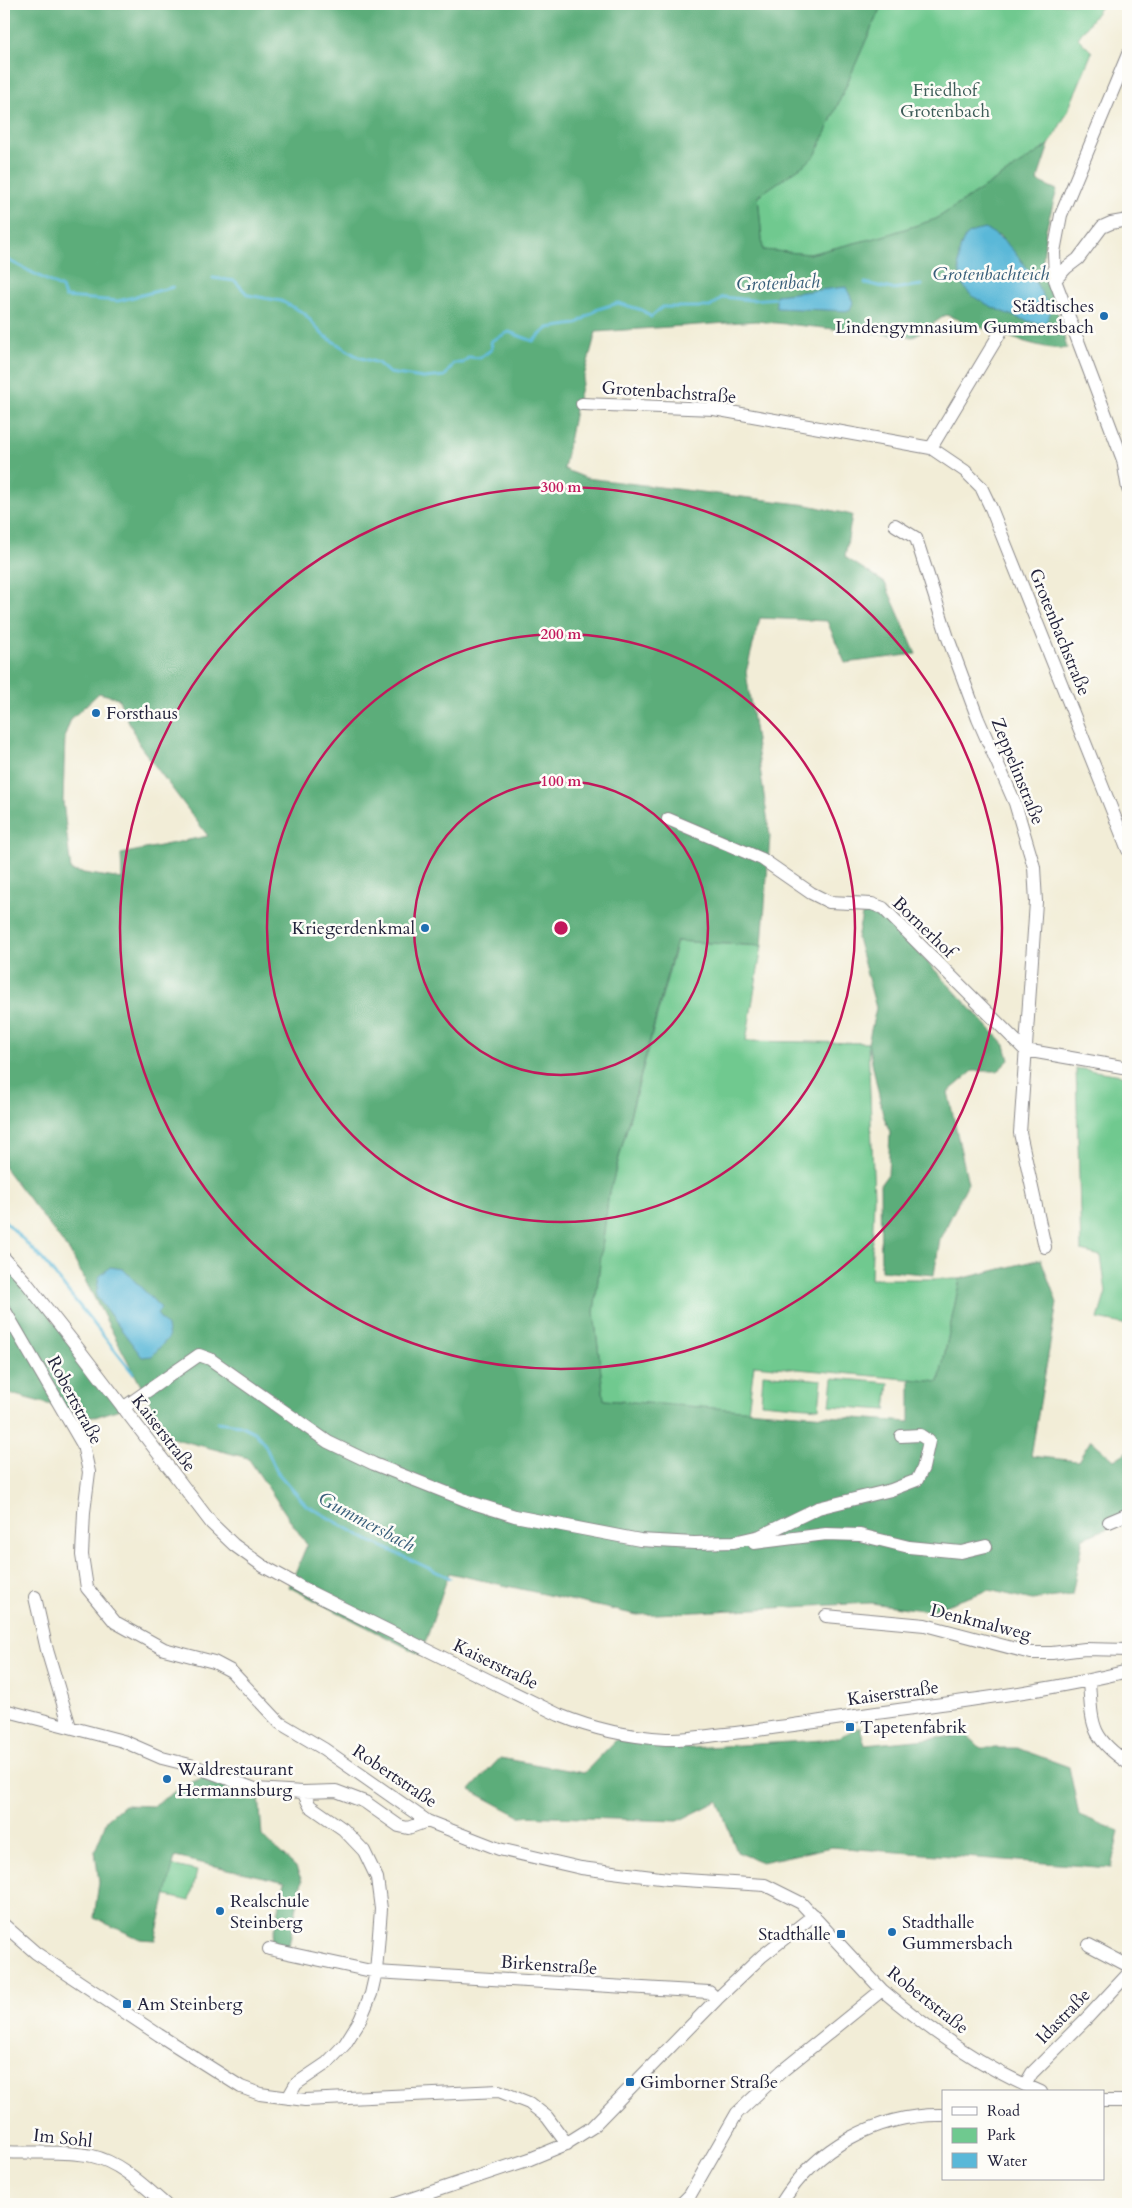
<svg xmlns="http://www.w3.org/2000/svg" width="1132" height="2208" font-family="Cardo,serif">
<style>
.green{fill:#6fc98f;stroke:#487665}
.forest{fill:#5bad7a;stroke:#3e685a;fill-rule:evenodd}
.water{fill:#5ab8d8;stroke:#3e6d8a}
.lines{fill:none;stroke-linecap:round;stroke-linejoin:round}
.stream{stroke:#5ab8d8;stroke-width:3}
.minor-casing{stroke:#8a8889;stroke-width:14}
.minor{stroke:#fff;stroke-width:12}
.ring{fill:none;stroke:#c2185b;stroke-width:2.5}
.poi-dot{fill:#1f6fb2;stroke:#fdfcf7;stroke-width:2}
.labels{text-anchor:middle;stroke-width:5;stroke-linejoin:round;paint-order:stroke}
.park-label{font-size:18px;fill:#3d5c58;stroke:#fdfcf7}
.poi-label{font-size:18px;fill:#22223b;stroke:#fdfcf7;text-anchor:start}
.street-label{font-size:18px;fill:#22223b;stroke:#fdfcf7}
.water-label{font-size:19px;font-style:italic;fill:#385e7a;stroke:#fdfcf7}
.centre{fill:#c2185b;stroke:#fdfcf7;stroke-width:2.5}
.ring-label{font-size:15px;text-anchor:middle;font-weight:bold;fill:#c2185b;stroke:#fdfcf7;stroke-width:5;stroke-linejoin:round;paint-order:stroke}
</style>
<rect width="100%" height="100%" fill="#fdfcf7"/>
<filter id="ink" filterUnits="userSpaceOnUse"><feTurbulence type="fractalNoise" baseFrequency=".02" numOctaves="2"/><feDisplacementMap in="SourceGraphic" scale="10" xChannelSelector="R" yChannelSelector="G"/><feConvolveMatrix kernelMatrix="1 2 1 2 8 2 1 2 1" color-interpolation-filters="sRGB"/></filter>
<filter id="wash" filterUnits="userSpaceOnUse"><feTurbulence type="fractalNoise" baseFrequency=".0096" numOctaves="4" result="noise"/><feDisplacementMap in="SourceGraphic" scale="20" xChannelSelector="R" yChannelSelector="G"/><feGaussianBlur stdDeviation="1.12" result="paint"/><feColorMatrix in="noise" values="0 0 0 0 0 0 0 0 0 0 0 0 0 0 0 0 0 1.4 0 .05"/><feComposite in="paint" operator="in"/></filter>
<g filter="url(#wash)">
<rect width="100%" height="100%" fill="#f2edd7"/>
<path class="green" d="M 882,4 L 1103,4 L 1078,38 L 1092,52 L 1067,113 L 1049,145 L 936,219 L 883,236 L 810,254 L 763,250 L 758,196 L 808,162 L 816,154 Z
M 677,941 L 762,946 L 746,1041 L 868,1043 L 874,1197 L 871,1279 L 960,1279 L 939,1382 L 754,1365 L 748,1411 L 604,1400 L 594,1312 L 608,1199 Z
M 1076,1068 L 1128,1076 L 1128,1325 L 1098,1319 L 1106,1292 L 1101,1256 L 1081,1251 Z
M 763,1374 L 822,1380 L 819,1408 L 761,1403 Z
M 833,1378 L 889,1383 L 886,1410 L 830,1406 Z
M 145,1859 L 197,1871 L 190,1901 L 136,1889 Z"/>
<path class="forest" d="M 4,4 L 882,4 L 816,154 L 808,162 L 758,196 L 763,250 L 810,254 L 883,236 L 936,219 L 1049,145 L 1037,181 L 1057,190 L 1046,229 L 1043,260 L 1067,348 C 1047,354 970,323 946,315 L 913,337 L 756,321 L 596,332 L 575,410 L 564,469 L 586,478 L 808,505 L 852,515 L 845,557 L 885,583 L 916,654 L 845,663 L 827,621 L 760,618 L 746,672 L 770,836 L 762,946 L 676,941 L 608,1199 L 594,1312 L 604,1400 L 910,1422 L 910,1379 L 939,1382 L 960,1279 L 1041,1259 L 1057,1303 L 1031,1456 L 1078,1461 L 1091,1440 L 1114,1460 L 1128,1451 L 1128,1526 L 1124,1522 L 1083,1538 L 1072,1595 L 1032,1600 L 989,1590 L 929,1611 L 871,1603 L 637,1615 L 449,1573 L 421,1655 L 289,1587 L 307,1545 L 248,1458 L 168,1437 L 70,1252 L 4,1167 ZM 999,235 L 1037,283 L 959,269 L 961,244 ZM 99,693 L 118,698 L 140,746 L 208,836 L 121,854 L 122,879 L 71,871 L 63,801 L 65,735 L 71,719 Z
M 876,912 L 890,922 L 1005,1045 L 1009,1060 L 998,1071 L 973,1071 L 948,1092 L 968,1183 L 940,1239 L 934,1275 L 881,1270 L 880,1185 L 888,1174 L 890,1132 L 883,1115 L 868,1043 L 876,1008 L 857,938 L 862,915 Z
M 4,1258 L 123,1408 L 95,1417 L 4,1392 Z
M 860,1727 L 865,1745 L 967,1735 L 981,1748 L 1017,1748 L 1069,1767 L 1079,1815 L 1119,1831 L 1111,1868 L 831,1847 L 762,1862 L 737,1852 L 718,1801 L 678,1821 L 519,1816 L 470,1790 L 500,1758 L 584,1773 L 617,1739 L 690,1748 L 823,1740 L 837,1738 Z
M 202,1778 L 259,1794 L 262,1836 L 296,1867 L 302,1881 L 288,1950 L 271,1943 L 285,1882 L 175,1857 L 155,1940 L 140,1939 L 94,1918 L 99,1882 L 95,1851 L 107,1819 L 124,1805 L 153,1806 L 183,1786 Z"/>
<path class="water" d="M 985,229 C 1015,241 1037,284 1051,311 C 1049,316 1048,322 1043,323 C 1030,326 978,302 969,293 C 956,281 954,243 970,233 C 974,231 981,230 985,229 Z
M 846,287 L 853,302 L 850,311 L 776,308 L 776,295 Z
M 110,1267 L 123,1269 L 161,1308 L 157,1314 L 167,1327 L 169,1337 L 152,1356 L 142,1357 L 96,1296 L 99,1277 Z"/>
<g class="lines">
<path class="stream" d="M 4,258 L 62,288 L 65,297 L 118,301 L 173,287
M 213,278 L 235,281 L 248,295 L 281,301 L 304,313 L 323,335 L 358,357 L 378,363 L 389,373 L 423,378 L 445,376 L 454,363 L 463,363 L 469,357 L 480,358 L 492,349 L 491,341 L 509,332 L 533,341 L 548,328 L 576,324 L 598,309 L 618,303 L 642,310 L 651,317 L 662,307 L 710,307 L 723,297 L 751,300 L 778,298
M 865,283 L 892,289 L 922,285
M 4,1220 L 43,1260 L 133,1373
M 217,1422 L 240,1425 L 256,1433 L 265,1445 L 277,1472 L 306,1505 L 370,1541 L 450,1578"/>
</g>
</g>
<g filter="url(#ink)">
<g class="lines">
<g class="minor-casing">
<path id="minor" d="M 1128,54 L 1061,215 L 1054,252 L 1055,280 L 1123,460 L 1128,489
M 1055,280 L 1066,268 L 1078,259 L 1102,227 L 1111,223 L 1128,220
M 582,404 L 714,409 L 931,448 L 965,471 L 981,487 L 991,508 L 1128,850
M 931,448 L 1000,333
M 895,525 L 916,538 L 948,638 L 978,719 L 1015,803 L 1034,867 L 1036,902 L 1020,1133 L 1045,1247
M 668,819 L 762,859 L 811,893 L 829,902 L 872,904 L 883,908 L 1025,1050 L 1128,1068
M 4,1258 L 25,1281 L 74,1343 L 212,1524 L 234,1545 L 263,1566 L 312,1593 L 559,1715 C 593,1729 629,1737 666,1739 C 685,1740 706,1736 726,1734 C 767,1729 808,1723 849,1717 C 942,1703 1037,1694 1128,1671
M 4,1309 L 83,1445 L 89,1472 L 84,1512 L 82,1555 L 87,1588 L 115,1622 L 164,1649 L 214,1662 L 231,1671 L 280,1723 L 324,1749 L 427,1821 L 499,1849 L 581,1868 L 668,1879 L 765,1885 L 801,1903 L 882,1990 C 928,2029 985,2069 1041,2092
M 123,1408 L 199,1355 L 210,1359 L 328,1442 L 374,1464 L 473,1503 L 515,1516 L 640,1540 L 694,1543 L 734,1542 L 760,1536 L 818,1508 L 891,1490 L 917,1480 L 923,1468 L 929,1441 L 920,1435 L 901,1436
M 1109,1522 L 1128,1514
M 754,1543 L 826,1534 L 860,1535 L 909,1547 L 961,1552 L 986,1546
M 35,1597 L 47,1650 L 70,1727
M 826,1616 L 925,1625 L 1031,1653 L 1052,1653 L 1085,1649 L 1128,1650
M 1089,1681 C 1092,1725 1090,1737 1128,1763
M 4,1710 L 123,1741 L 162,1758 L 194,1766 L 255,1789 L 303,1792 L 336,1791 L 365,1802 L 399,1826 L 408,1828 L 427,1821
M 4,1925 L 36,1953 L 159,2035 L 241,2087 L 260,2094 L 305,2100 L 499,2091 L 529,2103 L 547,2117 L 567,2144
M 1089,1945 L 1125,1964
M 269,1949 L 376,1972 L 709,1992 L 717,1999
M 1025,2085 L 1032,2073 L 1087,2018 L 1128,1974
M 288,2098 L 296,2084 L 327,2063 L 345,2044 L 360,2020 L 371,1994 L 376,1972 L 381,1909 L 377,1878 L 364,1851 L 343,1829 L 310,1806 L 303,1792
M 1103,2101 L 1128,2101
M 4,2152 C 33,2154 63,2150 92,2156 C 120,2162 144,2186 165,2204
M 396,2204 L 530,2159 L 564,2145 L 591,2128 L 717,1999 L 762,1956 L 814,1915
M 681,2204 L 690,2195 L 737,2113 L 782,2071 L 882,1990
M 781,2204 C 816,2147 877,2114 943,2115"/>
</g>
<use href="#minor" class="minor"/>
</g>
</g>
<g class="ring">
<circle cx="561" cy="928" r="147"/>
<circle cx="561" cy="928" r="294"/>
<circle cx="561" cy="928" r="441"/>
</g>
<g class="poi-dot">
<circle cx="1104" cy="316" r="5"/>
<circle cx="96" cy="713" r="5"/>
<circle cx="425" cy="928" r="5"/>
<rect x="845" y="1722" width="10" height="10" rx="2.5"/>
<circle cx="167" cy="1779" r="5"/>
<circle cx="220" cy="1911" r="5"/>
<circle cx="892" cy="1932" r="5"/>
<rect x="836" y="1929" width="10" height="10" rx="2.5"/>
<rect x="122" y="1999" width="10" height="10" rx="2.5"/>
<rect x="625" y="2077" width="10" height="10" rx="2.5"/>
</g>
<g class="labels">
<g class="park-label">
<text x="945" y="96">Friedhof<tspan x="945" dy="21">Grotenbach</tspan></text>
</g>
<g class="poi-label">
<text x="1094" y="312" text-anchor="end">Städtisches<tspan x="1094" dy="21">Lindengymnasium Gummersbach</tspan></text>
<text x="106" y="719">Forsthaus</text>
<text x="415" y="934" text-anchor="end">Kriegerdenkmal</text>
<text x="860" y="1733">Tapetenfabrik</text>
<text x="177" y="1775">Waldrestaurant<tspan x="177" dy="21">Hermannsburg</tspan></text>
<text x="230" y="1907">Realschule<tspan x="230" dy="21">Steinberg</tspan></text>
<text x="902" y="1928">Stadthalle<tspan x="902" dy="21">Gummersbach</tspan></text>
<text x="831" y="1940" text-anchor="end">Stadthalle</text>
<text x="137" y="2010">Am Steinberg</text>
<text x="640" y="2088">Gimborner Straße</text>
</g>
<g class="street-label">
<text transform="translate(669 392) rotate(4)" y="6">Grotenbachstraße</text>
<text transform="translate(1060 632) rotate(68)" y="6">Grotenbachstraße</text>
<text transform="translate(1018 771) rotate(68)" y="6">Zeppelinstraße</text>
<text transform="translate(924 927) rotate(44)" y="6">Bornerhof</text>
<text transform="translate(75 1400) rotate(62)" y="6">Robertstraße</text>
<text transform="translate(164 1433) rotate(52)" y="6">Kaiserstraße</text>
<text transform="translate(981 1622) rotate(14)" y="6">Denkmalweg</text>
<text transform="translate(496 1664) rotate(26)" y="6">Kaiserstraße</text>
<text transform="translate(893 1693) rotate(-8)" y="6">Kaiserstraße</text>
<text transform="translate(395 1776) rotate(34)" y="6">Robertstraße</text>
<text transform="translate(549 1965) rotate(4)" y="6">Birkenstraße</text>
<text transform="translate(928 2000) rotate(38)" y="6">Robertstraße</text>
<text transform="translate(1063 2016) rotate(-46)" y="6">Idastraße</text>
<text transform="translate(63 2138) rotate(6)" y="6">Im Sohl</text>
</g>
<g class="water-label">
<text x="991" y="280">Grotenbachteich</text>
<text transform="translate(778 282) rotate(-2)" y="7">Grotenbach</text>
<text transform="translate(367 1521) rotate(28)" y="7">Gummersbach</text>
</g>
</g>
<circle cx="561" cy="928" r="8" class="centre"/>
<g class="ring-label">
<text x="561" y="492">300 m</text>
<text x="561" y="639">200 m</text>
<text x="561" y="786">100 m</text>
</g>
<rect width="1132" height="2208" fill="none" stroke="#fdfcf7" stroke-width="20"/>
<rect x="942" y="2090" width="162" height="90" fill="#fdfcf7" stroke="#a5a5ac"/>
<rect x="952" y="2107" width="25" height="8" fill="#ffffff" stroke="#a5a5ac"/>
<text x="987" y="2116" font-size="15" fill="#22223b">Road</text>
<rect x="952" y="2128" width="25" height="15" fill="#6fc98f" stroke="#a5a5ac"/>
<text x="987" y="2140" font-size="15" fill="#22223b">Park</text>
<rect x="952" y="2153" width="25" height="15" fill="#5ab8d8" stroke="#a5a5ac"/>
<text x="987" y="2166" font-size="15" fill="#22223b">Water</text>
</svg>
